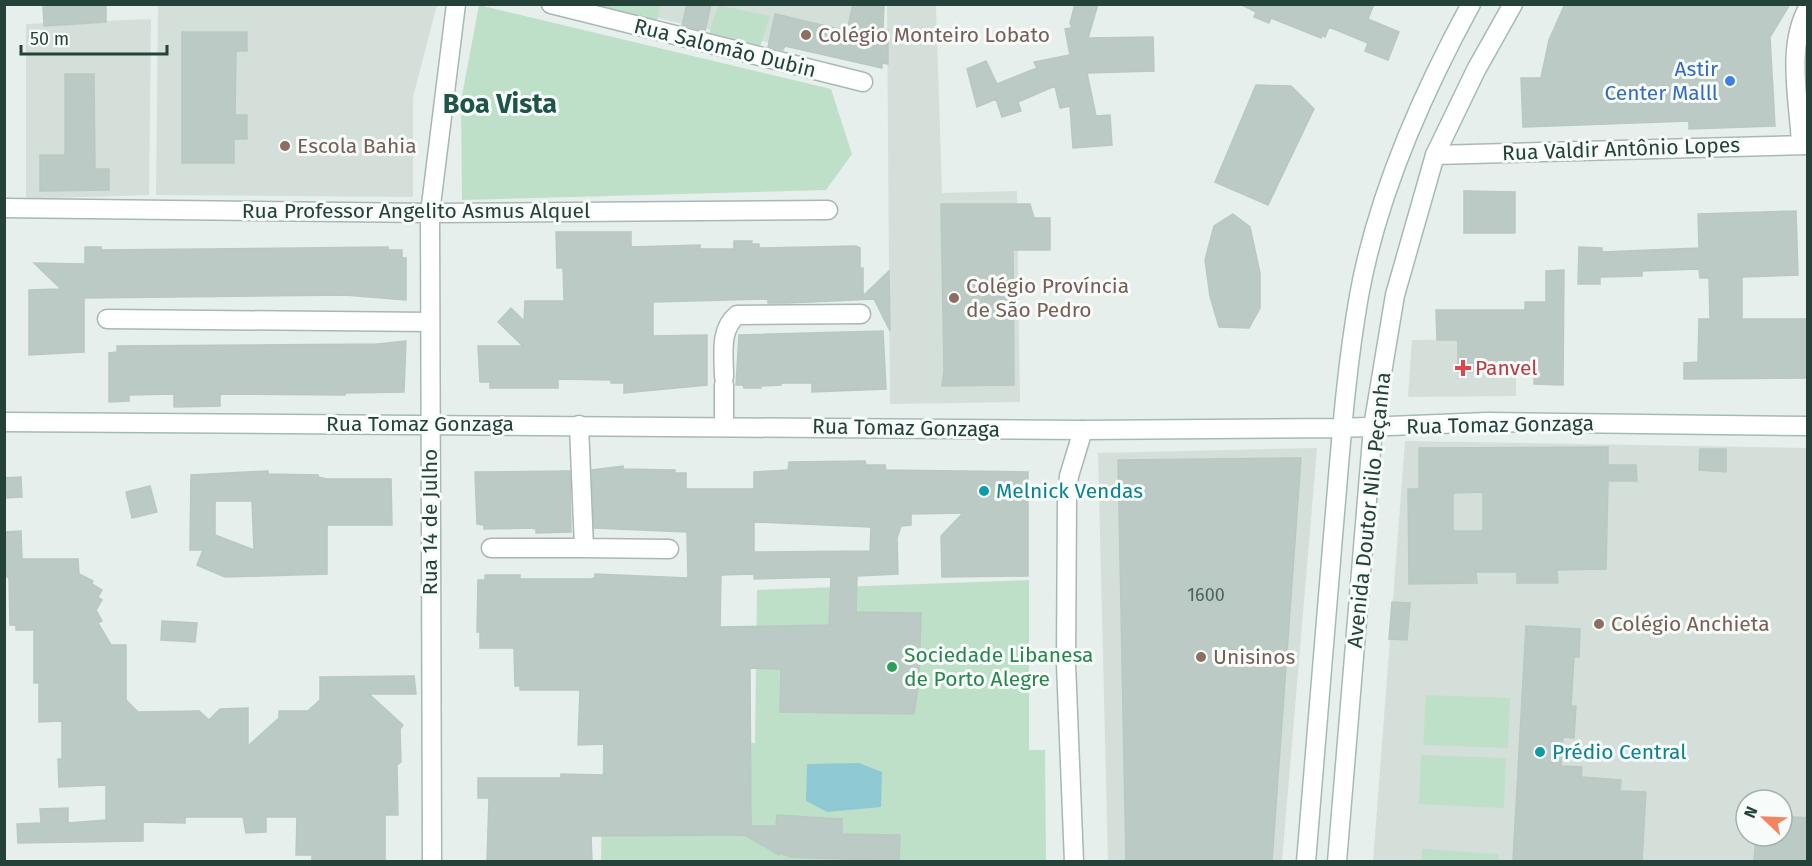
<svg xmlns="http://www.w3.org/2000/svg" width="1812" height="866" font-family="'Fira Sans',sans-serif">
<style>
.built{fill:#d4dfda;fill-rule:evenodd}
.green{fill:#bfe0c8}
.water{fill:#8ec9d4}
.building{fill:#bbcac4;stroke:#b8c9c2;stroke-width:1.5;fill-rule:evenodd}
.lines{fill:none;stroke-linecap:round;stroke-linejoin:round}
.street-casing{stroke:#a8b8b2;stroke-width:21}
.secondary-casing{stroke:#a4bbb3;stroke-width:21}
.street{stroke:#fff;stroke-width:18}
.secondary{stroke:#fff;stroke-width:18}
.education-dot{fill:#8d6e63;stroke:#f7fbf9;stroke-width:2}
.shop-dot{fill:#3f7fe0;stroke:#f7fbf9;stroke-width:2}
.health-dot{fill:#e0444e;stroke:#f7fbf9;stroke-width:2}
.culture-dot{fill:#0f9aa8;stroke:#f7fbf9;stroke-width:2}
.leisure-dot{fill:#2e9e5b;stroke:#f7fbf9;stroke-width:2}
.labels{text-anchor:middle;stroke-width:6;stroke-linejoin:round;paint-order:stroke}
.number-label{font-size:18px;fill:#4a645c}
.education-label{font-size:21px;fill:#785e54;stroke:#f7fbf9;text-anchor:start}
.street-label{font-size:21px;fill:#24423a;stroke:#f7fbf9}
.shop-label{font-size:21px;fill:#366cbe;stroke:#f7fbf9;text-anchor:end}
.health-label{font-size:21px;fill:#be3a42;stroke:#f7fbf9;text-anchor:start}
.culture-label{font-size:21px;fill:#0d838f;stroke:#f7fbf9;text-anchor:start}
.leisure-label{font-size:21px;fill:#27864d;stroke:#f7fbf9;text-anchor:start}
.district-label{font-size:27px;font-weight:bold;fill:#1f5548;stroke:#f7fbf9}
</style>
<rect width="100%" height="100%" fill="#e6efeb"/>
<path class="built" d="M 158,5 L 437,5 L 413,97 L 413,197 L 156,195 Z
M 598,5 L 878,5 L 875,66 Z
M 887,5 L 936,5 L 942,193 L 1017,191 L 1020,402 L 890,404 Z
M 151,19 L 149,195 L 26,199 L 26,24 Z
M 1516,339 L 1516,396 L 1408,397 L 1412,340 Z
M 1405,441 L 1807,448 L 1807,861 L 1373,862 ZM 1746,800 L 1782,800 L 1782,836 L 1746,836 Z
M 1317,448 L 1282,861 L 1108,861 L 1098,453 Z"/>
<path class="green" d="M 583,4 L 660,5 L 657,21 Z
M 479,5 L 831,89 L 852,154 L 826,190 L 462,200 L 461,101 Z
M 718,5 L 770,16 L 759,50 L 709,34 Z
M 1029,580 L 1029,750 L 1045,750 L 1046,861 L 601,862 L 603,745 L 755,743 L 757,590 Z
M 1426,695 L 1510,698 L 1508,748 L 1423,745 Z
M 1421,755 L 1506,758 L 1504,808 L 1419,804 Z
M 1422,849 L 1499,854 L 1499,861 L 1422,861 Z"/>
<path class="water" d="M 859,763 L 882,772 L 881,807 L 827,812 L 806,801 L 807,764 Z"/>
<path class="building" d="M 43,4 L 106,4 L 106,22 L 44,26 Z
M 687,4 L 711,4 L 705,31 L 682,25 Z
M 853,4 L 884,4 L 883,29 L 888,30 L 888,64 L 882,63 L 882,68 L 785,46 L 783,50 L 768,47 L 775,14 L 847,31 Z
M 1075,4 L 1098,4 L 1088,38 L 1153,37 L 1154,71 L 1087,73 L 1096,116 L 1110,115 L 1112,145 L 1073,148 L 1070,106 L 1060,108 L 1055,86 L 1018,102 L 1021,111 L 1002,117 L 996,99 L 977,107 L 967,69 L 986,61 L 997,84 L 1037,68 L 1034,62 L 1070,55 L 1065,29 L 1072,28 L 1070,23 Z
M 1240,4 L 1374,4 L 1368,19 L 1399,32 L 1388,60 L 1365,51 L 1368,43 L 1329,27 L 1325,37 L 1322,35 L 1321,38 L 1271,18 L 1269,23 L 1254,17 L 1256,12 Z
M 1565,4 L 1790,4 L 1770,37 L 1775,126 L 1689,129 L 1689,121 L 1523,127 L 1521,78 L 1541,78 L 1549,40 Z
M 182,32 L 247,32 L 247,51 L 236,51 L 235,115 L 247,115 L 247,139 L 234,139 L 234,163 L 182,163 Z
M 65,74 L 94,74 L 95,169 L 109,169 L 109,190 L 40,191 L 40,155 L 65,155 Z
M 1256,85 L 1291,86 L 1314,109 L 1268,205 L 1215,182 Z
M 1464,191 L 1515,192 L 1515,233 L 1464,233 Z
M 941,204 L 1030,204 L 1034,218 L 1050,218 L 1050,250 L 1013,250 L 1014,385 L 942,386 L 944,371 Z
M 1796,211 L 1798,275 L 1742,277 L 1742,319 L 1808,319 L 1808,378 L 1684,379 L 1684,363 L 1698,362 L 1699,319 L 1710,319 L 1709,278 L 1700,278 L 1699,269 L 1642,271 L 1642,276 L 1600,277 L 1600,284 L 1578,284 L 1579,247 L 1602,248 L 1602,252 L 1699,248 L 1698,214 Z
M 1233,214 L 1250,227 L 1260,273 L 1260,308 L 1249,328 L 1219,327 L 1210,296 L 1205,260 L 1214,226 Z
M 556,232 L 631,232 L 631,247 L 700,245 L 700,249 L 734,249 L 734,241 L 752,241 L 751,244 L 759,244 L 759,248 L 856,246 L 860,248 L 860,268 L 863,268 L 863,296 L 889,271 L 890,331 L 874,299 L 788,303 L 768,303 L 768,299 L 653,302 L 653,336 L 707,335 L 707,385 L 624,393 L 624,383 L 611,383 L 611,380 L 558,379 L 558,388 L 490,388 L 490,382 L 480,382 L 478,346 L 523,346 L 498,322 L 511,308 L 524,321 L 525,301 L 564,301 L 563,268 L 557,268 Z
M 85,247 L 101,247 L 101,250 L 388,247 L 388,250 L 402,250 L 402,258 L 406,258 L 406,300 L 345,295 L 84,298 L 84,352 L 29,355 L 29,290 L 61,289 L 34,263 L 85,264 Z
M 1564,270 L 1563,385 L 1534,384 L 1534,371 L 1458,372 L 1458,340 L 1437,340 L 1436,310 L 1525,310 L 1525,302 L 1546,302 L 1546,271 Z
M 883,331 L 886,389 L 812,392 L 812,383 L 781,383 L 781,385 L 760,386 L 761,388 L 744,388 L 743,385 L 736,385 L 739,335 Z
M 406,341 L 404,392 L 345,393 L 345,395 L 220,394 L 220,406 L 174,407 L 174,394 L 129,395 L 129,401 L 109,402 L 109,353 L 117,352 L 117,346 L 377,344 Z
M 1608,447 L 1608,465 L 1636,465 L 1637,481 L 1608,481 L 1606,569 L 1557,570 L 1558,583 L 1517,583 L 1517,572 L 1476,572 L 1477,583 L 1409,584 L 1408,489 L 1419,489 L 1419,448 ZM 1483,492 L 1483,531 L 1453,531 L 1453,493 Z
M 1700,449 L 1726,449 L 1726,472 L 1699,470 Z
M 1301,458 L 1272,861 L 1126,861 L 1118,460 Z
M 865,461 L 866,465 L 885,465 L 886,470 L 1028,472 L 1028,576 L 942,577 L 941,536 L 963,513 L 911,514 L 911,525 L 901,526 L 897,538 L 898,574 L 857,576 L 856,612 L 921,613 L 919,680 L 914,714 L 780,712 L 781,669 L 750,668 L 751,826 L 776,826 L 777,815 L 842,819 L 842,834 L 900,835 L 899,861 L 790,857 L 780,853 L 779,855 L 745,835 L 591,836 L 592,861 L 487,861 L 489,798 L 478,798 L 478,778 L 561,778 L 561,774 L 604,775 L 604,744 L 578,745 L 580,690 L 520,690 L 520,686 L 515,686 L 514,648 L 480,648 L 480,632 L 477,632 L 478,580 L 485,580 L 485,575 L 520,575 L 520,579 L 590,579 L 595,578 L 595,574 L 688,578 L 687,532 L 594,528 L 592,470 L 623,466 L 623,469 L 675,470 L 675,473 L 686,473 L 686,489 L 754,489 L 754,472 L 788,470 L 789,462 ZM 754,522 L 871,527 L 870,551 L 754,552 ZM 754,574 L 754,579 L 831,577 L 829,625 L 720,627 L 721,575 Z
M 268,471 L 268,474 L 318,475 L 318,477 L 327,479 L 391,479 L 392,525 L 327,525 L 327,574 L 225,577 L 197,565 L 203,550 L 190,550 L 191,475 ZM 215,501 L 252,501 L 254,550 L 215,535 Z
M 570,471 L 571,532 L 536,533 L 536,529 L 531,528 L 484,529 L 484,525 L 477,524 L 475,472 Z
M 21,477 L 22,497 L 4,498 L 4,478 Z
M 150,486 L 157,512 L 132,518 L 126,492 Z
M 21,531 L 22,559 L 78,559 L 79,574 L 93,581 L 92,584 L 102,590 L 98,597 L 102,600 L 96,610 L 102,621 L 98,623 L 111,645 L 126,645 L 126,700 L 138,712 L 199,711 L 209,720 L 220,709 L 248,708 L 248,746 L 279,718 L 279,711 L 308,711 L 320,700 L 320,677 L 414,676 L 416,694 L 369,694 L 403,725 L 400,729 L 401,762 L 397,765 L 398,815 L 385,815 L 385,861 L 312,861 L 312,855 L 296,855 L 297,817 L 266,817 L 266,832 L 246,833 L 243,817 L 185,817 L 185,823 L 143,822 L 143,841 L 18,843 L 17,824 L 41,823 L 40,809 L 68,808 L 68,823 L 106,820 L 106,785 L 59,787 L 58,759 L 62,759 L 62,721 L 39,722 L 39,683 L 34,683 L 34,630 L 16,630 L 16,625 L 10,625 L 9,577 L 4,577 L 4,532 Z
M 1392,602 L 1410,603 L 1407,640 L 1389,639 Z
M 162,621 L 197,623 L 195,642 L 161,640 Z
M 1526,626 L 1580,629 L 1579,657 L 1574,657 L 1571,706 L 1576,706 L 1574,738 L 1563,737 L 1561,766 L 1582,767 L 1581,777 L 1621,780 L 1620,791 L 1646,792 L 1642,861 L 1513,861 Z
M 1782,816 L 1808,818 L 1808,861 L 1754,861 L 1756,836 L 1782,836 Z"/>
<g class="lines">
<g class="street-casing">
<path id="street" d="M 551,4 L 863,82
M 1801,144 C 1799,100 1786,47 1808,8
M 1435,155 L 1808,145
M 4,208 L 430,213 L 828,210
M 107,319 L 430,322
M 724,377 C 724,355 719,330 737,315 L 861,314
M 724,385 L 724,426
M 579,425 L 584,548 L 669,549
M 491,548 L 584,548
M 432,862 L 430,213 L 456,4
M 1074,862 L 1066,664 L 1067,496 L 1069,476 L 1083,430"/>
</g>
<g class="secondary-casing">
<path id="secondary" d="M 4,422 L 1083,430 L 1341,428 L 1487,422 L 1808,426
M 1306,862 C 1315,753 1325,644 1333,536 C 1340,456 1345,375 1359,296 C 1377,195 1422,94 1471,4
M 1337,862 L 1373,427 L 1395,295 L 1435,155 L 1476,70 L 1513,4"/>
</g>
<use href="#street" class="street"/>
<use href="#secondary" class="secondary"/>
</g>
<g class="education-dot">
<circle cx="806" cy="35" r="6"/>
<circle cx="285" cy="146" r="6"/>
<circle cx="954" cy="298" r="6"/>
<circle cx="1599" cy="624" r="6"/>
<circle cx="1201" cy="657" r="6"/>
</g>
<circle class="shop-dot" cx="1730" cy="81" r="6"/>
<path class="health-dot" d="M1460 359h6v6h6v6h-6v6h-6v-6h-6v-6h6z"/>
<g class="culture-dot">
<circle cx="984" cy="491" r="6"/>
<circle cx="1540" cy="752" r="6"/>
</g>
<circle class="leisure-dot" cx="892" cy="667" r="6"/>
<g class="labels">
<g class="number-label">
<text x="1206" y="601">1600</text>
</g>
<g class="education-label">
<text x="818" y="42">Colégio Monteiro Lobato</text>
<text x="297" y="153">Escola Bahia</text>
<text x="966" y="293">Colégio Província<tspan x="966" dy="24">de São Pedro</tspan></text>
<text x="1611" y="631">Colégio Anchieta</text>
<text x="1213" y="664">Unisinos</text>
</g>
<g class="street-label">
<text transform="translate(725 48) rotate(14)" y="7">Rua Salomão Dubin</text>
<text transform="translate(1621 149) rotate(-2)" y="7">Rua Valdir Antônio Lopes</text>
<text x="416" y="218">Rua Professor Angelito Asmus Alquel</text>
<text x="420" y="431">Rua Tomaz Gonzaga</text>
<text transform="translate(1500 425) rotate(-1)" y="7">Rua Tomaz Gonzaga</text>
<text transform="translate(906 428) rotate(1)" y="7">Rua Tomaz Gonzaga</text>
<text transform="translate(1369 510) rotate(-84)" y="7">Avenida Doutor Nilo Peçanha</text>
<text transform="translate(430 522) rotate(-90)" y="7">Rua 14 de Julho</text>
</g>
<g class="shop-label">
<text x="1718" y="76">Astir<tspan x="1718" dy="24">Center Malll</tspan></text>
</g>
<g class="health-label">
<text x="1475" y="375">Panvel</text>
</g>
<g class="culture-label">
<text x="996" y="498">Melnick Vendas</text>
<text x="1552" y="759">Prédio Central</text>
</g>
<g class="leisure-label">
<text x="904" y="662">Sociedade Libanesa<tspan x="904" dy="24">de Porto Alegre</tspan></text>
</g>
<g class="district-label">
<text x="500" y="113">Boa Vista</text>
</g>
</g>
<rect width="1812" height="866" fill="none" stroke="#24423a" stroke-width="12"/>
<g transform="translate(1764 818) rotate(293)"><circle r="28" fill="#f7fbf9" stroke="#a3b1ad" stroke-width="1.5"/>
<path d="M0-4.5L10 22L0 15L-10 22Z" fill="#f4845f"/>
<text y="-9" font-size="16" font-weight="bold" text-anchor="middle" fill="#24423a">N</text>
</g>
<path d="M21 45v9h146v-9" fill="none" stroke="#24423a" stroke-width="3"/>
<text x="30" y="45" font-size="18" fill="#24423a" stroke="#f7fbf9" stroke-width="4.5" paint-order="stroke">50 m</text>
</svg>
